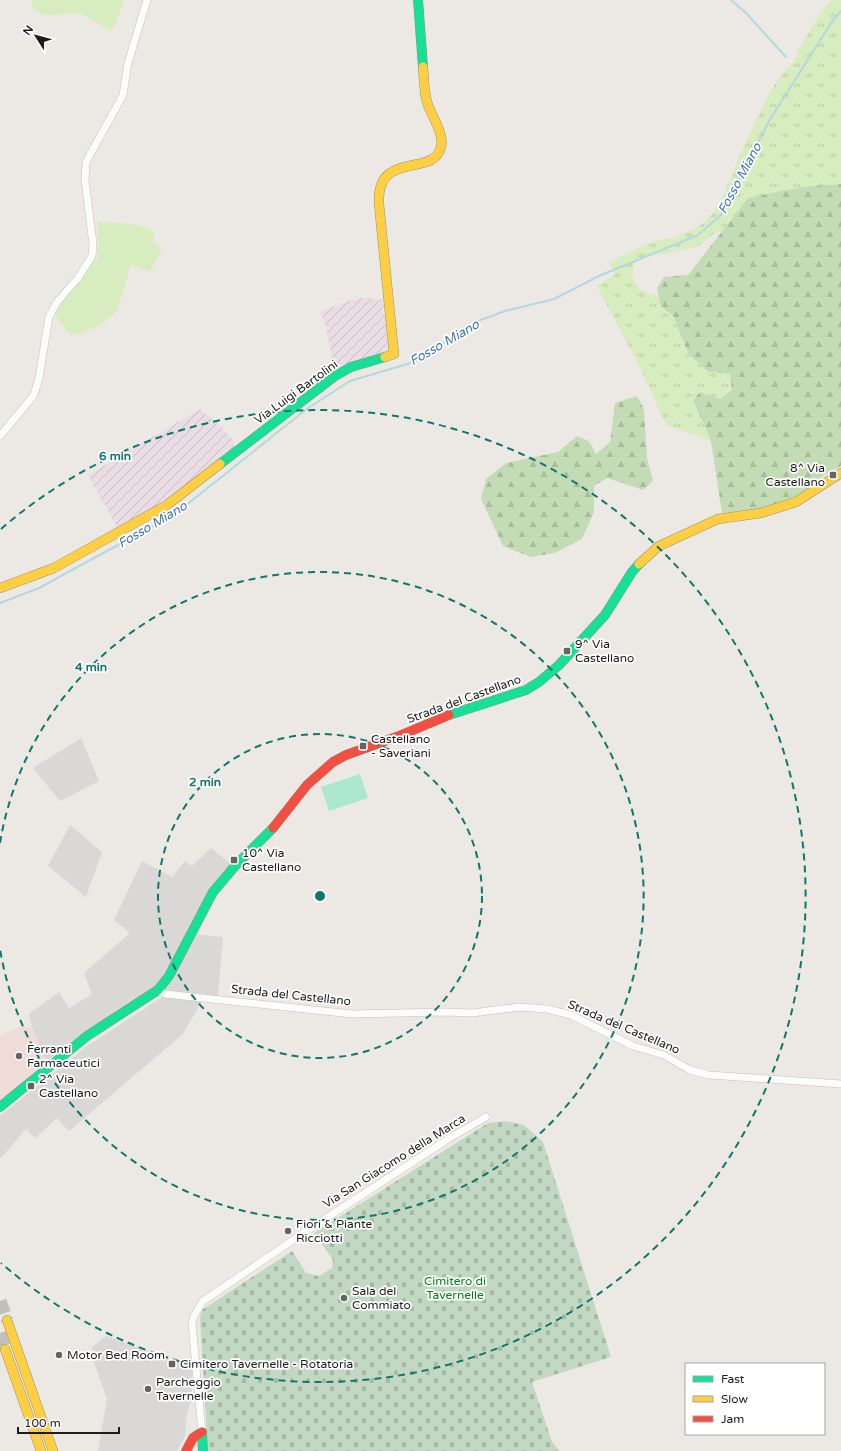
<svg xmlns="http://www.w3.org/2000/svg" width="841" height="1451" font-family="'Varela Round',sans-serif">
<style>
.residential{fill:#dad8d6}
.commercial{fill:#efdbd8}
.industrial{fill:url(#industrial-furrows)}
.grass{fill:url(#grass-tufts)}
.forest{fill:url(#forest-firs)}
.cemetery{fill:url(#cemetery-stones)}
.garden{fill:#d7ecbf}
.pitch{fill:#ace7cf}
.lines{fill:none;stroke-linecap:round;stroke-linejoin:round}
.stream{stroke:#b4d8e2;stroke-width:2}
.highway-tunnel{stroke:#c2c0bc;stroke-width:13;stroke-dasharray:13 6;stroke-linecap:butt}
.street-casing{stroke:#c4c2c0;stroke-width:8}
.fast-casing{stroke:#93957c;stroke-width:10}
.slow-casing{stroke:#93957c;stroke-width:10}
.jam-casing{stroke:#93957c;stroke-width:10}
.street{stroke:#fcfcfb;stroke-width:7}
.fast{stroke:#16e098;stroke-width:9}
.slow{stroke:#ffcf43;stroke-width:9}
.jam{stroke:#f24e42;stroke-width:9}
.ring{fill:none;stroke:#0f766e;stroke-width:2;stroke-dasharray:7 5}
.poi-dot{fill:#656462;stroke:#fff;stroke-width:1.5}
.labels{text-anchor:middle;stroke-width:3.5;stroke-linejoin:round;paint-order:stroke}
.street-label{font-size:12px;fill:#1c1c1c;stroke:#fff}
.poi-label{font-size:12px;fill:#1c1c1c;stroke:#fff;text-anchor:start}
.park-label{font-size:12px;fill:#028310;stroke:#fff}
.water-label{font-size:13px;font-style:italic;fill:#4177b4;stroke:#fff}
.centre{fill:#0f766e;stroke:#fff;stroke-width:2}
.ring-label{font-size:12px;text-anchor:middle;font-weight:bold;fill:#0f766e;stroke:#fff;stroke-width:3.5;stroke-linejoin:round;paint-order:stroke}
</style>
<defs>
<pattern id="industrial-furrows" width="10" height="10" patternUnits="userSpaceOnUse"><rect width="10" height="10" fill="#eadce4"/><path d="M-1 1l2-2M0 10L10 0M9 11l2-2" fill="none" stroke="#c8bcc3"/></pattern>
<pattern id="grass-tufts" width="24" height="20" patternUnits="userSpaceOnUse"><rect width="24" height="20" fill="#d7ecbf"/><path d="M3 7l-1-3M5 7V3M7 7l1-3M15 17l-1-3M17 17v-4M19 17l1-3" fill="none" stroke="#b8caa4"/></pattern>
<pattern id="forest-firs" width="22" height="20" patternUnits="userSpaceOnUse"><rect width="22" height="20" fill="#c4dcb6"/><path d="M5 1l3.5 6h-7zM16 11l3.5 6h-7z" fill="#a8bc9c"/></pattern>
<pattern id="cemetery-stones" width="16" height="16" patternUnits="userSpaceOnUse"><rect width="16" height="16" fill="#c2d8c2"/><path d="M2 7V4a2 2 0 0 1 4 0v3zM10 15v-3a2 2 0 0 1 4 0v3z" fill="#a6b9a6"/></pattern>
</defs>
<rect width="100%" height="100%" fill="#ece9e4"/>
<path class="residential" d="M 81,738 L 99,781 L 60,801 L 33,768 Z
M 70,825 L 102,852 L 86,897 L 48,866 Z
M 211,848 L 231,864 L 169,967 L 153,989 L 86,1031 L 46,1061 L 32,1028 L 29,1014 L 59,992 L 69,1008 L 92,994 L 84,973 L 130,933 L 114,920 L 142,861 L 172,877 L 185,861 L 192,866 Z
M 193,934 L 223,937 L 218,996 L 205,996 L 183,1034 L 69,1131 L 57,1118 L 35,1138 L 26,1129 L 0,1159 L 0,1116 L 90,1044 L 161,998 Z
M 106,1336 L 192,1367 L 192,1399 L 187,1413 L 185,1436 L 177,1451 L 98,1451 L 107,1399 L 91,1354 L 95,1353 L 91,1348 Z"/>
<path class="commercial" d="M 23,1026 L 32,1028 L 46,1061 L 0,1103 L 0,1037 L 5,1033 Z"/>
<path class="industrial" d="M 362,298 L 386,300 L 382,311 L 387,317 L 391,345 L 388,351 L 343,365 L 333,363 L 325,323 L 320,312 L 347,301 Z
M 200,409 L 224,429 L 233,440 L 235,448 L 167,501 L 117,527 L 88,475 Z"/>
<path class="grass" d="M 833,0 L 841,0 L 841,184 L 801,187 L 748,198 L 723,232 L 716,232 L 697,247 L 646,257 L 635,262 C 627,283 639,292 658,296 L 660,305 L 673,316 L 689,355 L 709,372 L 730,374 L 733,390 L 720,399 L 693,400 L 711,441 L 666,425 L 638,364 L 597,286 L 615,274 L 609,262 L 649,243 L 676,237 L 698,227 L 712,214 L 721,201 L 745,143 L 770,92 L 783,72 L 795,60 L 798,50 L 823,9 Z"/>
<path class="forest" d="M 841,184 L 841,466 C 831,471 818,476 815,487 C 782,506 759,510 722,513 L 711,441 L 693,400 L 700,392 L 720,399 L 732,390 L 730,374 L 709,372 L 689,355 L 673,316 L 660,305 L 657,288 L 664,277 L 688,275 L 748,198 L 801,187 Z
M 637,396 L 644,409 L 647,458 L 653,481 L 643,490 L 607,478 L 594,486 L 594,512 L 582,539 L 555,553 L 531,557 L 503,546 L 481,499 L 486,479 L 506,463 L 558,452 L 577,436 L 589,441 L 596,454 L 610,442 L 615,403 Z"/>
<path class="cemetery" d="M 506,1121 L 524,1125 L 543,1142 L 611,1357 L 532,1382 L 552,1442 L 560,1451 L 208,1451 L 200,1318 L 202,1310 L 292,1251 L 306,1273 L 319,1276 L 332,1268 L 333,1260 L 314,1233 L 488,1123 Z"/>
<path class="garden" d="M 32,0 L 124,0 L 115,25 L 111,31 L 78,12 L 75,15 L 73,13 C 59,14 42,20 32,7 Z
M 98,222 L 135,224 L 154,231 L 153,243 L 162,249 L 150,272 L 131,265 L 117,311 L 114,314 L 95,328 L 70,336 L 56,316 L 56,312 L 93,260 L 98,261 Z"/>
<path class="pitch" d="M 360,774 L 368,798 L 329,811 L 321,787 Z"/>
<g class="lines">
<path class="stream" d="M 731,0 L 746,13 L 786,57
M 0,603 L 39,588 L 175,514 L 308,408 L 350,381 L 414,362 L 478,321 L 505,311 L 554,299 L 601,275 L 698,235 L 721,215 L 769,121 L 831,23 L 841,11"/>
<path class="highway-tunnel" d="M 0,1301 L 7,1320
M 0,1333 L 5,1349"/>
<g class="street-casing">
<path id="street" d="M 0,436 L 34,395 L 39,378 L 49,317 L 57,302 L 78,278 L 92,256 L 93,244 L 85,180 L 86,162 L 123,95 L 128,63 L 147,0
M 158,990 L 165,994 L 352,1014 L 446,1012 L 472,1013 L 519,1007 L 547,1009 L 571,1015 L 633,1046 L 664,1055 L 690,1070 L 709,1075 L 841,1084
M 202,1432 L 192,1324 L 194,1316 L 203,1301 L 302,1234 L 448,1139 L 486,1117"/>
</g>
<g class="fast-casing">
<path id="fast" d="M 418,0 L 423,67
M 220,464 L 335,376 L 351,367 L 385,357
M 449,715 L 526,690 L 539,682 L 559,665 L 605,615 L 632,572 L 639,564
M 0,1107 L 87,1036 L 158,990 L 169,976 L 213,892 L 235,866 L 273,828
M 202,1432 L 203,1451"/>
</g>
<g class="slow-casing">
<path id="slow" d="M 385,357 L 394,354 L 379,204 C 376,149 434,178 441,147 C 445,132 428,112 426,98 C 424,88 424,77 423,67
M 639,564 L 659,546 L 718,519 L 761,513 L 796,502 L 841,473
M 0,588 L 54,568 L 167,505 L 220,464
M 7,1320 L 53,1451
M 5,1349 L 41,1451"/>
</g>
<g class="jam-casing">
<path id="jam" d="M 273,828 L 307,785 L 333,762 L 346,755 L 399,736 L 449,715
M 186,1451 L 193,1438 L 202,1432"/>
</g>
<use href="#street" class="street"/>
<use href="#fast" class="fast"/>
<use href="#slow" class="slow"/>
<use href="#jam" class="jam"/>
</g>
<g class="ring">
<circle cx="320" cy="896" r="162"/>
<path d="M0 843A324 324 0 1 1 0 949"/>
<path d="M1 529A486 486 0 1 1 1 1263"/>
</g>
<g class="poi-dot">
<rect x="829" y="471" width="8" height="8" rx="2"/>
<rect x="563" y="647" width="8" height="8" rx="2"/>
<rect x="359" y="742" width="8" height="8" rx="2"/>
<rect x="230" y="856" width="8" height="8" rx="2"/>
<circle cx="19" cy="1056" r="4"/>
<rect x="27" y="1082" width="8" height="8" rx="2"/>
<circle cx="288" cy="1231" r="4"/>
<circle cx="344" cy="1298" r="4"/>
<circle cx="59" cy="1355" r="4"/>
<rect x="168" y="1360" width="8" height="8" rx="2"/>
<circle cx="148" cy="1389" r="4"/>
</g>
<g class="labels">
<g class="street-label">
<text transform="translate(296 392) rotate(-36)" y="4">Via Luigi Bartolini</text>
<text transform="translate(464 699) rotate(-20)" y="4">Strada del Castellano</text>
<text transform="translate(291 995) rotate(6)" y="4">Strada del Castellano</text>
<text transform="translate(624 1027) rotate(23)" y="4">Strada del Castellano</text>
<text transform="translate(394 1161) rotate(-32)" y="4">Via San Giacomo della Marca</text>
</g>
<g class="poi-label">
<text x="825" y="472" text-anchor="end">8^ Via<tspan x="825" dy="14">Castellano</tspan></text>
<text x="575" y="648">9^ Via<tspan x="575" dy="14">Castellano</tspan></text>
<text x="371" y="743">Castellano<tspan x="371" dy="14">- Saveriani</tspan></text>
<text x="242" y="857">10^ Via<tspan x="242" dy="14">Castellano</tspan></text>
<text x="27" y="1053">Ferranti<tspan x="27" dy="14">Farmaceutici</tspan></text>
<text x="39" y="1083">2^ Via<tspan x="39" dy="14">Castellano</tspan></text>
<text x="296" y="1228">Fiori &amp; Piante<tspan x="296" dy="14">Ricciotti</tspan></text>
<text x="352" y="1295">Sala del<tspan x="352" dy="14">Commiato</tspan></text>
<text x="67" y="1359">Motor Bed Room</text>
<text x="180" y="1368">Cimitero Tavernelle - Rotatoria</text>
<text x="156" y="1386">Parcheggio<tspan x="156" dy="14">Tavernelle</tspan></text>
</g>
<g class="park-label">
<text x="455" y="1285">Cimitero di<tspan x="455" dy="14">Tavernelle</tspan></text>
</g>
<g class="water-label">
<text transform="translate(739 178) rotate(-62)" y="5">Fosso Miano</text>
<text transform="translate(444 342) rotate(-30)" y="5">Fosso Miano</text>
<text transform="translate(152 524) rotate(-31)" y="5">Fosso Miano</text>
</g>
</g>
<circle cx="320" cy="896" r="6" class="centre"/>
<g class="ring-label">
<text x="115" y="460">6 min</text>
<text x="91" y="671">4 min</text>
<text x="205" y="786">2 min</text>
</g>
<rect x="685" y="1363" width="140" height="72" fill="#ffffff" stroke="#a4a4a4"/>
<rect x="693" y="1376" width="20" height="6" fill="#16e098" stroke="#a4a4a4"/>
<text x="721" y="1383" font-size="12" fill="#1c1c1c">Fast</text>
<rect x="693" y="1396" width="20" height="6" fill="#ffcf43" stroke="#a4a4a4"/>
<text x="721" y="1403" font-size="12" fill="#1c1c1c">Slow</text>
<rect x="693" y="1416" width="20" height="6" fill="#f24e42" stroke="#a4a4a4"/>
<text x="721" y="1423" font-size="12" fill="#1c1c1c">Jam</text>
<g transform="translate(36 36) rotate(306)" stroke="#ffffff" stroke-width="3" paint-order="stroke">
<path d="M0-3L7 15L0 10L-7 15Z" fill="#1c1c1c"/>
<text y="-6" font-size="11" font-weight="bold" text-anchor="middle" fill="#1c1c1c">N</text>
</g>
<path d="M18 1427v6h101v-6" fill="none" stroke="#1c1c1c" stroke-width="2"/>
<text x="24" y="1427" font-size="12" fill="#1c1c1c" stroke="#ffffff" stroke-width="3" paint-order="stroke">100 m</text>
</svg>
